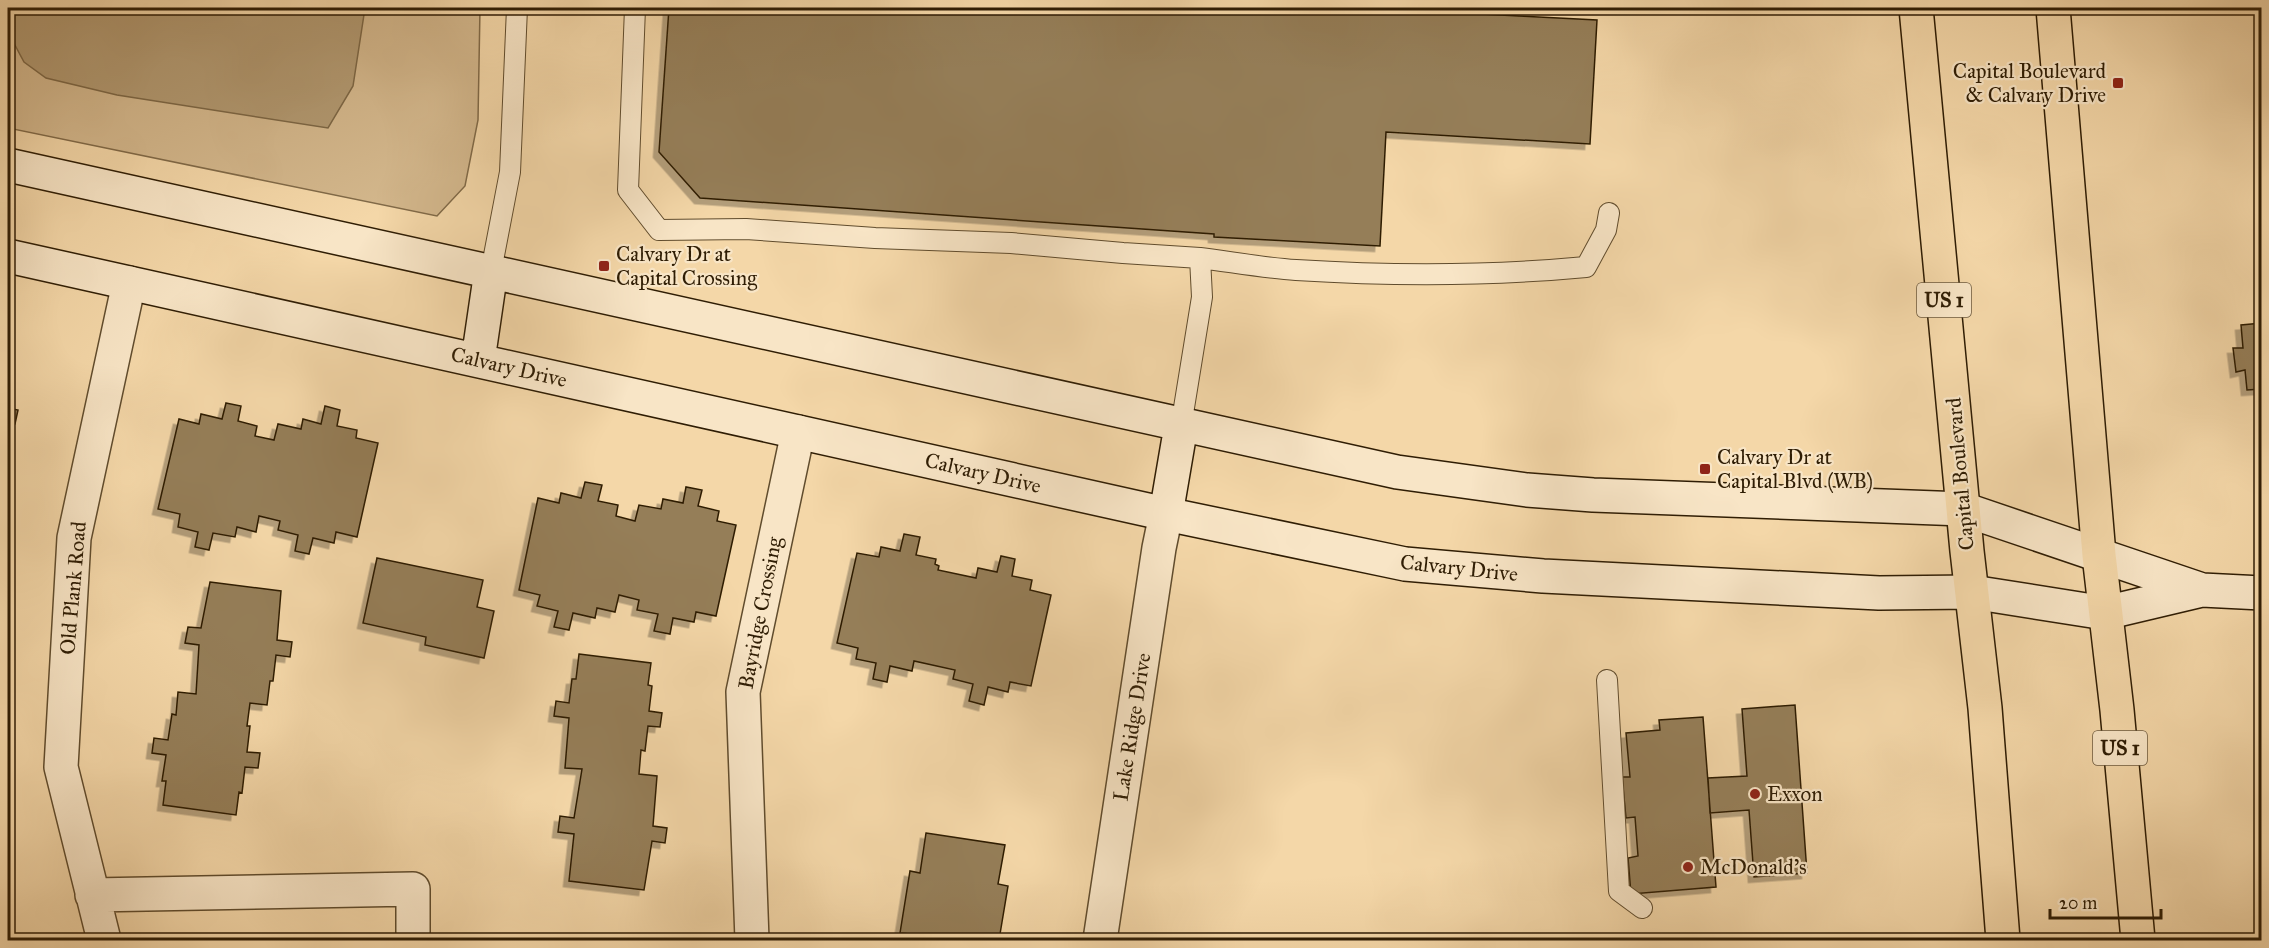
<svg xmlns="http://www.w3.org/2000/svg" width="2269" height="948" font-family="'IM FELL Great Primer',serif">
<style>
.green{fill:#d3b78c;stroke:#816a48;stroke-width:1.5}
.water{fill:#b19870;stroke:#7d6745;stroke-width:1.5}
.building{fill:#957e59;stroke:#2f1d04;stroke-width:1.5;filter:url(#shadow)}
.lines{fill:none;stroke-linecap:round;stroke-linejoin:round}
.lane-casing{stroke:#604c2d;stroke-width:22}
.street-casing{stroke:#604c2d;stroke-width:36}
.secondary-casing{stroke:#2f1d04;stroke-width:36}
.highway-casing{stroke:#2f1d04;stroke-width:36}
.lane{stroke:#f8e5c6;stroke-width:20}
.street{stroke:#f8e5c6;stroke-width:33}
.secondary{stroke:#f8e5c6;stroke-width:33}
.highway{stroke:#f4d7a8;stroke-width:33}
.poi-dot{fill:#8f2418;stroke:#f8e5c6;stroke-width:2}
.labels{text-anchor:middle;stroke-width:4.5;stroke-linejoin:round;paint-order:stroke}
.shield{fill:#f8e5c6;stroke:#6b593e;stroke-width:1.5}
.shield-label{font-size:20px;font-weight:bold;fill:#2f1d04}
.poi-label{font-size:21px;fill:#2f1d04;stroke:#f8e5c6;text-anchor:start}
.street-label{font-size:21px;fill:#2f1d04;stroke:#f8e5c6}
</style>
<defs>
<filter id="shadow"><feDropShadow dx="-5.5" dy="5.5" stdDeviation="0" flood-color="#0004"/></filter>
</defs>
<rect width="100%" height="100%" fill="#f4d7a8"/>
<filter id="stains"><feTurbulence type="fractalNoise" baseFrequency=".00333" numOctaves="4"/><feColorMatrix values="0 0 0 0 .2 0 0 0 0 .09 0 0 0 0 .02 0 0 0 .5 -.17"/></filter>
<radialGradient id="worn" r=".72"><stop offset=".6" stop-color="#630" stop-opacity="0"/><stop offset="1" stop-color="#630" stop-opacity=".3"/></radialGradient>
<path class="green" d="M 8,8 L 480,8 L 478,120 L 465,186 L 437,216 L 8,128 Z"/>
<path class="water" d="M 8,8 L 365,8 L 353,86 L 328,128 L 117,95 L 46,78 L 24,62 L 8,32 Z"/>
<path class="building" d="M 669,8 L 1425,8 L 1425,11 L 1597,20 L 1590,144 L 1386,132 L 1380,246 L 1214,237 L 1214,234 L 700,198 L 659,152 Z
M 2262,323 L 2262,389 L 2247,390 L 2245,370 L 2236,372 L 2233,348 L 2243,348 L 2241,325 Z
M 226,403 L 241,406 L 238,421 L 257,426 L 255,436 L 274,440 L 278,424 L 301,429 L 303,419 L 321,424 L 325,406 L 340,410 L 337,426 L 357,430 L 356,438 L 378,443 L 357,537 L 336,532 L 334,543 L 313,538 L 309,554 L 295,551 L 298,535 L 278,530 L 280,521 L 259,516 L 256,532 L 237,527 L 235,537 L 213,533 L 209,550 L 195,547 L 198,532 L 178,527 L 180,514 L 158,509 L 179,419 L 199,424 L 201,414 L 222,419 Z
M 8,408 L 18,410 L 15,424 L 8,423 Z
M 585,482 L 602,485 L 598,501 L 618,505 L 616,516 L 635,521 L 639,505 L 661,509 L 663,499 L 683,503 L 686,487 L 702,490 L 698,506 L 719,511 L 717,521 L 736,525 L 716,616 L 696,612 L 694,622 L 673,618 L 670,634 L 654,631 L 658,614 L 637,610 L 639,600 L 619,595 L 615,612 L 597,608 L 595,618 L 573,613 L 569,630 L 554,627 L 558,611 L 537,606 L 540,595 L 519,590 L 538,498 L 559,503 L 561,493 L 581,498 Z
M 904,534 L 920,537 L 916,555 L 936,559 L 935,564 L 939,566 L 938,570 L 976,578 L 978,568 L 997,572 L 1001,556 L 1015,559 L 1012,576 L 1032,580 L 1030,590 L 1051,595 L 1031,686 L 1010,682 L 1008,692 L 988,687 L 984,705 L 969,701 L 973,684 L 953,679 L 955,670 L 914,661 L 912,671 L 890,666 L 887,682 L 873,679 L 876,663 L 856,659 L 858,648 L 837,643 L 857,553 L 879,557 L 881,547 L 900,551 Z
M 377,558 L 483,580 L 477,607 L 494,611 L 484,658 L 425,645 L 426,637 L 363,623 Z
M 210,582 L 281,591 L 277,640 L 292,642 L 290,657 L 276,655 L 273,681 L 270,681 L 267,705 L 250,703 L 247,726 L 250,726 L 247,752 L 260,753 L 258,768 L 245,767 L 242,793 L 239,792 L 236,815 L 163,805 L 166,781 L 162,781 L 166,755 L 152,753 L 154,738 L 168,740 L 172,714 L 176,715 L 178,692 L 196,694 L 199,645 L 185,643 L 188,627 L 201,628 Z
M 579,654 L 651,663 L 648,685 L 652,686 L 649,711 L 662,713 L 660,727 L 648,726 L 645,751 L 641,750 L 639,774 L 657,776 L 653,826 L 667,828 L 665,843 L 652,841 L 644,890 L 569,881 L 574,834 L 558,832 L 560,816 L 574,818 L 582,769 L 565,768 L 569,718 L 554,716 L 556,701 L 569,703 L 572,679 L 576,679 Z
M 1795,705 L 1807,873 L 1754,877 L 1749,810 L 1710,813 L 1708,778 L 1747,776 L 1742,709 Z
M 1703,717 L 1716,887 L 1631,894 L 1628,858 L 1638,856 L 1635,817 L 1626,818 L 1622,777 L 1630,777 L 1626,733 L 1660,730 L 1659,720 Z
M 926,833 L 1005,845 L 998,884 L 1008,886 L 999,940 L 909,940 L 910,934 L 900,933 L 910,871 L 920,873 Z"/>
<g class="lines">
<g class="lane-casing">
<path id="lane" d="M 635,8 L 628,190 L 659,230 L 746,229 L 875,238 L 1011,243 L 1123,253 L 1200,258 L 1202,297 L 1181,426
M 1200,258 C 1232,262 1264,268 1296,270 C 1392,276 1490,276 1586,267 L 1606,230 L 1609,213
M 491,271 L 510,172 L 517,8
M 1607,680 L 1619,891 L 1642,908"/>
</g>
<g class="street-casing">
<path id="street" d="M 92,895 L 413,889 L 413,940
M 104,940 L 61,767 L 74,538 L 129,283
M 752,940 L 743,692 L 798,432
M 1100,940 L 1159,548 L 1166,514"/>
</g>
<g class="secondary-casing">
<path id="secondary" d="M 8,165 L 1397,472 L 1527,490 L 1593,495 L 1963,509 L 2202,590
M 8,256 L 1166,514 L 1405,564 L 1543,576 L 1879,593 L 1972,592 L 2105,613 L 2202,590 L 2262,593
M 478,360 L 491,271
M 1166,514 L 1181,426"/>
</g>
<g class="highway-casing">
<path id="highway" d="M 1916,8 L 1967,551 L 1985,708 L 2003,940
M 2053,8 L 2099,555 L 2117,710 L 2138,940"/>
</g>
<use href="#lane" class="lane"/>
<use href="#street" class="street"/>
<use href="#secondary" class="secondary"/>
<use href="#highway" class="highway"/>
</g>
<g class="poi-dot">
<rect x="2112" y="77" width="12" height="12" rx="3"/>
<rect x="598" y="260" width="12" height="12" rx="3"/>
<rect x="1699" y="463" width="12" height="12" rx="3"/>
<circle cx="1755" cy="794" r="6"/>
<circle cx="1688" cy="867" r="6"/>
</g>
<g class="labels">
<g class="shield">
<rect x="1917" y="283" width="54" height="34" rx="4.5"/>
<rect x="2093" y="731" width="54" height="34" rx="4.5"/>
</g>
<g class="shield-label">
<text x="1944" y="307">US 1</text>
<text x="2120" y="755">US 1</text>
</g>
<g class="poi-label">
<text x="2106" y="78" text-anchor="end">Capital Boulevard<tspan x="2106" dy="24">&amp; Calvary Drive</tspan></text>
<text x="616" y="261">Calvary Dr at<tspan x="616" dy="24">Capital Crossing</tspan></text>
<text x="1717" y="464">Calvary Dr at<tspan x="1717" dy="24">Capital Blvd (WB)</tspan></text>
<text x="1767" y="801">Exxon</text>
<text x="1700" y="874">McDonald's</text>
</g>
<g class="street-label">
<text transform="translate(509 367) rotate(13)" y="7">Calvary Drive</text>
<text transform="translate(983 473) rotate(13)" y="7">Calvary Drive</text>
<text transform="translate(1960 474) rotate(-95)" y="7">Capital Boulevard</text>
<text transform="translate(1459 568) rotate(6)" y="7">Calvary Drive</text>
<text transform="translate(73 588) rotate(-85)" y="7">Old Plank Road</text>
<text transform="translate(760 613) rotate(-79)" y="7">Bayridge Crossing</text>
<text transform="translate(1132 727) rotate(-81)" y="7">Lake Ridge Drive</text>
</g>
</g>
<rect width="2269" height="948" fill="none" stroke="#f4d7a8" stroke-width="30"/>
<rect x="9" y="9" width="2251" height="930" fill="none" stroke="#2f1d04" stroke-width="3"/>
<rect x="15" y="15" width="2239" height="918" fill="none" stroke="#2f1d04" stroke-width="1.5"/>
<path d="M2050 909v9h111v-9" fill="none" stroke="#2f1d04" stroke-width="3"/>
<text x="2059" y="909" font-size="18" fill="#2f1d04" stroke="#f8e5c6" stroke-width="4.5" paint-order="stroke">20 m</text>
<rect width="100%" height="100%" filter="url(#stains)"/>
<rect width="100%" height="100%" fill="url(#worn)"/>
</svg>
